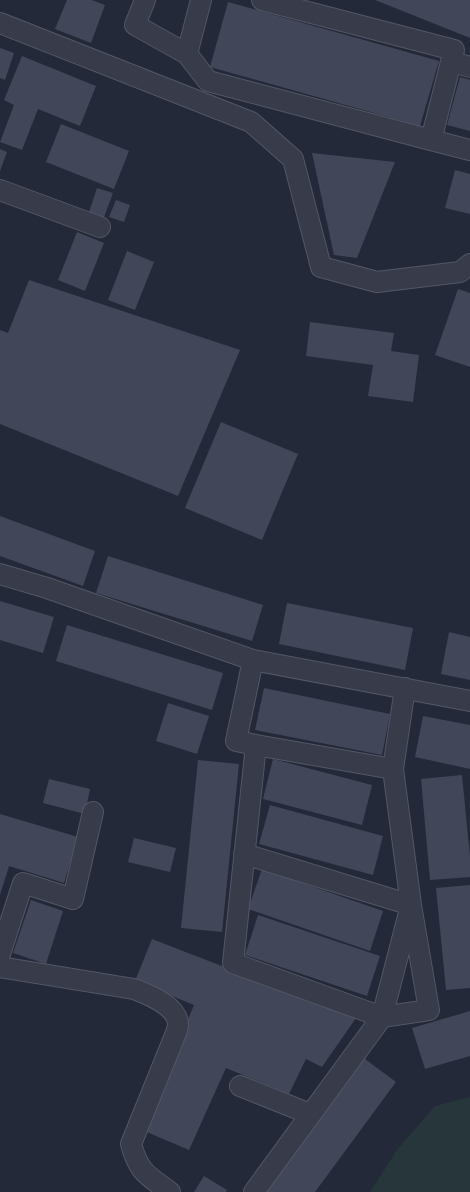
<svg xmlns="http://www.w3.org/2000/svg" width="470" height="1192" font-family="Overpass,sans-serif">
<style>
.green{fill:#27363b}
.building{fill:#414659}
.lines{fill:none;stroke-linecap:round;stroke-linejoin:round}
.minor-casing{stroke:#535765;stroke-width:22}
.minor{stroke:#383c4a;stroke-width:20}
</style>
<rect width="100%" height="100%" fill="#242939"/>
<path class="green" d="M 470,1097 L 470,1192 L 370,1192 L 397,1150 L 435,1106 Z"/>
<path class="building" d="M 67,0 L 92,0 L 105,5 L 91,43 L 55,29 Z
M 375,0 L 470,0 L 470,38 Z
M 228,2 L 439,61 L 420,126 L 210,67 Z
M 0,48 L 14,53 L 5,80 L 0,78 Z
M 22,56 L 96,86 L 80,126 L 38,109 L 22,150 L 0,142 L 14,105 L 4,100 Z
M 460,77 L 470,80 L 470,131 L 447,125 Z
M 61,124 L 129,151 L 114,189 L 46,162 Z
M 0,149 L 7,152 L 0,171 Z
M 312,153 L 395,162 L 357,258 L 334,255 Z
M 455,170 L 470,174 L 470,214 L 445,208 Z
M 97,188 L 113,193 L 103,220 L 88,215 Z
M 116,200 L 130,205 L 124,222 L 109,217 Z
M 77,232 L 104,243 L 85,291 L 58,280 Z
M 127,251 L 154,262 L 135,310 L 108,300 Z
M 29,280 L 240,350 L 178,496 L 0,424 L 0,330 L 8,333 Z
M 458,289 L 470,293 L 470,367 L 435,355 Z
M 310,322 L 394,333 L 391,351 L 419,355 L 413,402 L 368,396 L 373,365 L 306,356 Z
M 221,422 L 298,454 L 262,540 L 185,508 Z
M 0,516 L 95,551 L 83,586 L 0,556 Z
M 108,556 L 263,605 L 252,641 L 96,593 Z
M 0,601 L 54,617 L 43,653 L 0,640 Z
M 287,603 L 413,628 L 405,670 L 279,644 Z
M 67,625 L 223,673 L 212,710 L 56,661 Z
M 449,632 L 470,637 L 470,680 L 441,674 Z
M 264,688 L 390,714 L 382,755 L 255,730 Z
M 168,703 L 209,716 L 197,754 L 156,741 Z
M 423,716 L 470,725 L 470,769 L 415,757 Z
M 273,759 L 372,785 L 362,825 L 263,799 Z
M 198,760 L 239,764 L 222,932 L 181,928 Z
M 462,775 L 470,857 L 470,877 L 430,880 L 421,779 Z
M 49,779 L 90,789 L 85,814 L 43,803 Z
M 270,805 L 383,836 L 373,875 L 259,844 Z
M 0,814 L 78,837 L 64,883 L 9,866 L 0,895 Z
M 134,838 L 176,848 L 170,872 L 128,862 Z
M 262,869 L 383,911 L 370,951 L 248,909 Z
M 470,885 L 470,988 L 446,990 L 436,888 Z
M 31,900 L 63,911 L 46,964 L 13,953 Z
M 258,915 L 380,956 L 367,996 L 245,955 Z
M 152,939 L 356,1018 L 322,1067 L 306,1059 L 289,1094 L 226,1068 L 189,1150 L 142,1130 L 194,1005 L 135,981 Z
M 470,1011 L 470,1056 L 425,1069 L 412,1028 Z
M 361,1056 L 396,1082 L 315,1192 L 261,1192 Z
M 204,1176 L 227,1190 L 226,1192 L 194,1192 Z"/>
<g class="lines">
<g class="minor-casing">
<path id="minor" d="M 145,0 L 135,25 L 187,54
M 201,0 L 187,54 L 208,81 L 431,140 L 454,50 L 262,0
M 0,23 L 251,122 L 293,159 L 321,267 L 377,282 L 460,272 L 470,264
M 452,62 L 470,67
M 431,140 L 470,150
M 0,190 L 100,227
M 0,574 L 47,588 L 253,660 L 470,701
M 253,660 L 236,741 L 256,745 L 233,963 L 382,1017 L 254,1192
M 256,745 L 393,769
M 244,854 L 411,905 L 429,1010 L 382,1017 L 411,905 L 393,769 L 405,688
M 0,954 L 23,883 L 73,899 L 93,812
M 0,967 L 134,989 C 149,995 179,1006 178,1026 C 178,1027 176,1032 176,1033 L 131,1144 C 139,1173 147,1175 170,1192
M 240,1086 L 310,1114"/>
</g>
<use href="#minor" class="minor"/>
</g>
</svg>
